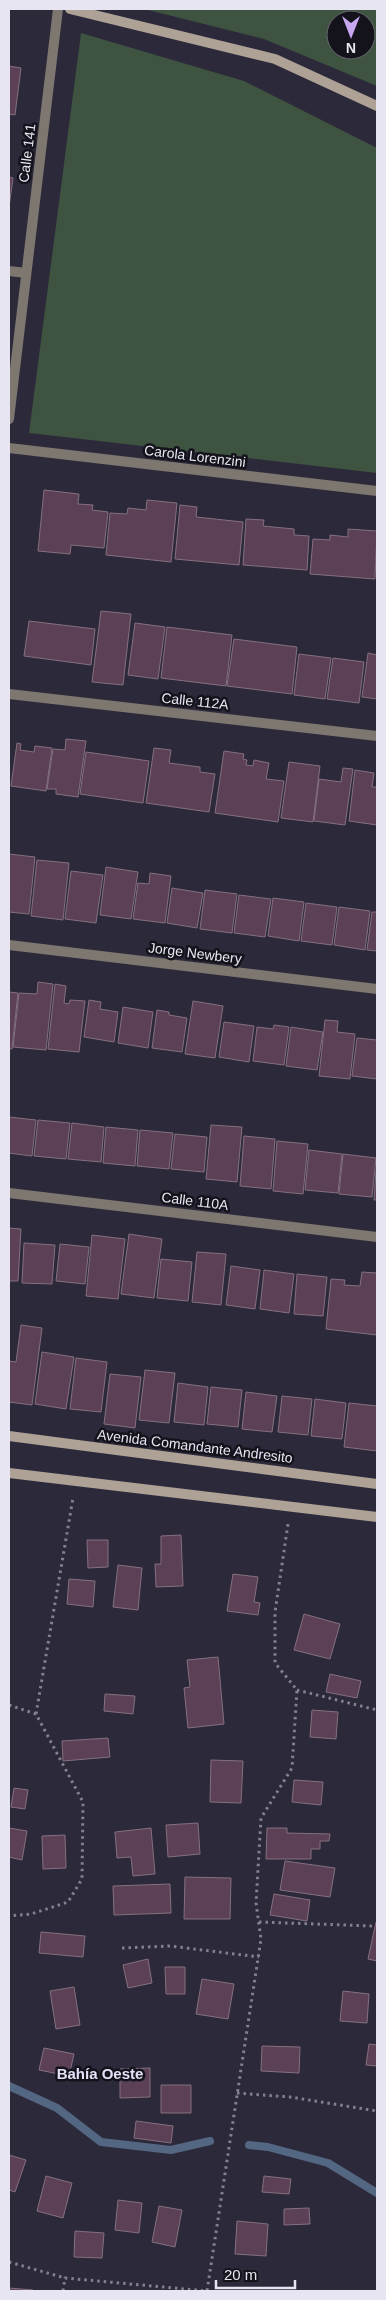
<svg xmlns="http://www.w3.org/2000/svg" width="386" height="2300" font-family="Arial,sans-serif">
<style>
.green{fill:#3e5340;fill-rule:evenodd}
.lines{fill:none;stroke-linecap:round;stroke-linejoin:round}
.stream{stroke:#536682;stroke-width:8}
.building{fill:#5c4156;stroke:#84707f}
.path{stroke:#838190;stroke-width:3;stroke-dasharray:2.5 4;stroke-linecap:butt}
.minor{stroke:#7e776f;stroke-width:10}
.secondary{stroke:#aea296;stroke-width:10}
.labels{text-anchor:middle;stroke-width:5;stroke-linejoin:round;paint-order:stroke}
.street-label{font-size:14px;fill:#e6e5f1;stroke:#14131b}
.neighbourhood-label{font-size:15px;font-weight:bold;fill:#e4e1f9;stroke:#14131b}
</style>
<rect width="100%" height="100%" fill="#2c293b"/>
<path class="green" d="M 144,9 L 377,9 L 377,86 L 264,39 ZM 336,20 L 366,20 L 366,50 L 336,50 Z
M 81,33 L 244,81 L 377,148 L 377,473 L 29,433 Z"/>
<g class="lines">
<path class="stream" d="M 9,2086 L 57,2108 L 101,2142 L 171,2150 L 210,2141
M 249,2145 L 268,2147 L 328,2163 L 377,2193"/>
</g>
<path class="building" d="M 9,66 L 21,68 L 15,115 L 9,114 Z
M 9,177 L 13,178 L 9,207 Z
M 44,490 L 79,494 L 78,504 L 93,505 L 92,510 L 108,512 L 104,548 L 71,545 L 70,554 L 38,551 Z
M 147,500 L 177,503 L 171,562 L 106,555 L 110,513 L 127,514 L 128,508 L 146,510 Z
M 180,505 L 197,507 L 196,517 L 243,522 L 239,565 L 175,559 Z
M 246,519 L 264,520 L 263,526 L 294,529 L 294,535 L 309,536 L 307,570 L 243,565 Z
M 348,529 L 377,531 L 375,579 L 310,574 L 313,539 L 330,540 L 330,535 L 348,537 Z
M 101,611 L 131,614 L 123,685 L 92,682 Z
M 29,621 L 95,629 L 91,665 L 24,656 Z
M 135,623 L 165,627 L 158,679 L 128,675 Z
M 167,627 L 232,635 L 226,686 L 161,678 Z
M 234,639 L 297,647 L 292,694 L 227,686 Z
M 368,653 L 377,655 L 377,699 L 362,697 Z
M 299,654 L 331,658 L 325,699 L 294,695 Z
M 333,658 L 364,662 L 359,703 L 327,699 Z
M 66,739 L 86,741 L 78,797 L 56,794 L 56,789 L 47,789 L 53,749 L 65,750 Z
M 17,743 L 21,744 L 20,750 L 34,752 L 35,746 L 52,748 L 46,791 L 11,786 Z
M 154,748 L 171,750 L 169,763 L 200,767 L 200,772 L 215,774 L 209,812 L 146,803 Z
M 224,751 L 244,754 L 243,759 L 247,760 L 246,765 L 253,766 L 254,760 L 269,763 L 266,779 L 284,781 L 278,822 L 215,813 Z
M 86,752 L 149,761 L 143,803 L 80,794 Z
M 289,762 L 320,766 L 313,822 L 281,818 Z
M 343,768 L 353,769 L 345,825 L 314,821 L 319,779 L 341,782 Z
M 355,770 L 374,773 L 372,787 L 377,787 L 377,825 L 349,821 Z
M 9,854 L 35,857 L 29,914 L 9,912 Z
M 37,860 L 69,863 L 63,920 L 31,916 Z
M 106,867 L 138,872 L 131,919 L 100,915 Z
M 71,871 L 103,875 L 96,923 L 65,919 Z
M 150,873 L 171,876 L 165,923 L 133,919 L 138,883 L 149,884 Z
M 172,888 L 203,893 L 197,928 L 167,923 Z
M 205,890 L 237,894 L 232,933 L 200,929 Z
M 239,895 L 271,899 L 265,937 L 234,933 Z
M 273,898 L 304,902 L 299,941 L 268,936 Z
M 306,903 L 337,907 L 332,945 L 301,941 Z
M 339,907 L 370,911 L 365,950 L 334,945 Z
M 372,912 L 377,912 L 377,951 L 367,950 Z
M 38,982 L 53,984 L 46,1050 L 13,1047 L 19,993 L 37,994 Z
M 55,984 L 66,986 L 64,1003 L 69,1004 L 70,1000 L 85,1001 L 79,1052 L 48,1049 Z
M 9,992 L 18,993 L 12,1049 L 9,1049 Z
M 89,1000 L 101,1002 L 100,1009 L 118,1012 L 114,1042 L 84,1037 Z
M 193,1001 L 223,1006 L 215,1058 L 185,1054 Z
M 123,1007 L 153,1012 L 148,1048 L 118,1043 Z
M 157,1010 L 169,1012 L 169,1015 L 187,1018 L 182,1052 L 152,1048 Z
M 325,1020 L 338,1021 L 337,1032 L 355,1034 L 350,1079 L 319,1076 Z
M 224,1022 L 254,1026 L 249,1062 L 219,1057 Z
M 274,1025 L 289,1027 L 284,1065 L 253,1061 L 257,1027 L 273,1029 Z
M 291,1027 L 323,1032 L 317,1070 L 286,1066 Z
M 357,1038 L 377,1040 L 377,1079 L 352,1076 Z
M 9,1117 L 36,1120 L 32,1156 L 9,1153 Z
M 38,1120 L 70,1123 L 66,1159 L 34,1156 Z
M 72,1123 L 104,1127 L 101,1162 L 68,1159 Z
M 211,1125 L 242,1127 L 237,1182 L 206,1179 Z
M 106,1127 L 138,1130 L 135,1166 L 103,1163 Z
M 140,1130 L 173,1133 L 169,1169 L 137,1166 Z
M 175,1134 L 207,1137 L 204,1172 L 171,1169 Z
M 244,1136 L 275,1139 L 271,1189 L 240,1186 Z
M 277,1141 L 308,1144 L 303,1194 L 273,1191 Z
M 309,1150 L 342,1154 L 338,1193 L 305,1190 Z
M 343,1154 L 376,1158 L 372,1197 L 339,1194 Z
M 377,1157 L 377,1200 L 374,1200 Z
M 9,1228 L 21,1229 L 18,1281 L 9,1281 Z
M 129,1234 L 162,1239 L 154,1298 L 121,1294 Z
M 92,1235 L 125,1239 L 118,1299 L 86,1296 Z
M 24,1243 L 55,1245 L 52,1284 L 22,1283 Z
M 60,1244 L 89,1247 L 85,1284 L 56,1281 Z
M 197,1252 L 226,1254 L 221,1305 L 192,1302 Z
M 161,1259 L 192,1262 L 188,1301 L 157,1298 Z
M 231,1266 L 260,1270 L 255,1309 L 226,1305 Z
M 264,1270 L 294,1274 L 289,1313 L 260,1309 Z
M 362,1272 L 377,1273 L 377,1335 L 326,1329 L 331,1279 L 345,1280 L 344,1285 L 360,1286 Z
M 297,1274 L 327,1277 L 323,1316 L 294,1314 Z
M 21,1325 L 42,1328 L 32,1405 L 9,1402 L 9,1361 L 16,1362 Z
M 42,1352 L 74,1357 L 66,1409 L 35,1404 Z
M 76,1358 L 107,1362 L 101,1412 L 70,1409 Z
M 145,1370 L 175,1373 L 169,1423 L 139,1420 Z
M 110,1374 L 141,1377 L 135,1428 L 104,1424 Z
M 178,1383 L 208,1387 L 204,1425 L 174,1422 Z
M 211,1387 L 242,1390 L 238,1427 L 207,1424 Z
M 246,1392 L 277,1396 L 272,1432 L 242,1429 Z
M 282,1396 L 312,1399 L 308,1435 L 278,1432 Z
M 315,1399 L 346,1403 L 342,1439 L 311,1436 Z
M 349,1403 L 377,1406 L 377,1451 L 344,1447 Z
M 181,1535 L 183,1586 L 156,1587 L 155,1564 L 161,1564 L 161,1536 Z
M 87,1540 L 108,1540 L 108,1567 L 88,1568 Z
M 118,1565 L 142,1568 L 138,1610 L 113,1607 Z
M 233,1574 L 258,1577 L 254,1602 L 260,1603 L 258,1615 L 227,1611 Z
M 69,1579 L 95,1581 L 93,1607 L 67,1604 Z
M 304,1614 L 340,1624 L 330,1659 L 294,1650 Z
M 218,1657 L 224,1724 L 188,1728 L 184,1688 L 190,1687 L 187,1660 Z
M 330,1674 L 361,1681 L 357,1698 L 326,1692 Z
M 105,1694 L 135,1696 L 133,1714 L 104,1711 Z
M 312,1710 L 338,1712 L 336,1739 L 310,1737 Z
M 108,1738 L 110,1757 L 63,1761 L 62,1741 Z
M 211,1760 L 243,1761 L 241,1803 L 210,1802 Z
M 294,1780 L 323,1782 L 321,1805 L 292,1802 Z
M 14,1788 L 28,1790 L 25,1809 L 11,1807 Z
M 198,1823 L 200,1854 L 168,1857 L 166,1825 Z
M 9,1828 L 27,1831 L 22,1860 L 9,1857 Z
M 151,1828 L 155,1874 L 133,1876 L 131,1857 L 117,1858 L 115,1832 Z
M 267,1828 L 287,1828 L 287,1833 L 330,1834 L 329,1841 L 320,1841 L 320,1849 L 311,1849 L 311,1859 L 266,1859 Z
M 65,1835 L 66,1868 L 43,1869 L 42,1836 Z
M 285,1861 L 335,1868 L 330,1897 L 280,1890 Z
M 185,1877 L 231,1878 L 230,1919 L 184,1919 Z
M 170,1884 L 171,1913 L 114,1915 L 113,1886 Z
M 274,1894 L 310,1900 L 307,1921 L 270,1915 Z
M 376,1922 L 377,1922 L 377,1961 L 368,1959 Z
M 41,1932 L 85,1936 L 83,1957 L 39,1953 Z
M 148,1959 L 152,1983 L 128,1988 L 123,1965 Z
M 165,1967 L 185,1967 L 185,1994 L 166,1994 Z
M 202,1979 L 234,1984 L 228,2019 L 196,2014 Z
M 74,1987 L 80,2025 L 56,2029 L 50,1991 Z
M 343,1991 L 369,1994 L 367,2023 L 340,2021 Z
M 369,2044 L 377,2045 L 377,2066 L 366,2065 Z
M 262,2046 L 300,2047 L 299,2073 L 261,2071 Z
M 44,2048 L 74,2054 L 69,2076 L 39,2070 Z
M 150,2068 L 150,2097 L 120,2098 L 120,2069 Z
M 161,2085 L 191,2085 L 191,2113 L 161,2113 Z
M 136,2121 L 173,2126 L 171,2143 L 134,2138 Z
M 9,2155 L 26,2160 L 15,2192 L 9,2190 Z
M 46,2176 L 72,2183 L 63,2218 L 37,2211 Z
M 264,2176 L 291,2179 L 289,2194 L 262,2192 Z
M 118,2200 L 142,2203 L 139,2233 L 115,2230 Z
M 159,2206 L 182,2210 L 175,2247 L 152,2242 Z
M 309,2208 L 310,2224 L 284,2225 L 284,2209 Z
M 237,2221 L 268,2224 L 266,2256 L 235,2254 Z
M 75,2231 L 104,2233 L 102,2258 L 74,2257 Z
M 9,2288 L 33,2290 L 33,2291 L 9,2291 Z"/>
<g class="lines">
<path class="path" d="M 297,1690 L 377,1710
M 9,1705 L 36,1714 L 83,1802 L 82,1879 L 68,1902 L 31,1914 L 9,1916
M 36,1714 L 73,1498
M 259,1922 L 373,1926
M 122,1948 L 170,1946 L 259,1957
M 237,2093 L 290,2097 L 377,2111
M 9,2262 L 65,2278
M 63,2291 L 65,2278 L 207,2291 L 261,1939 L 256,1903 L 261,1818 L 292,1768 L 297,1690 L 275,1663 L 275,1612 L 288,1524"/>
<path class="minor" d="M 9,271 L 26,273
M 9,419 L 58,9
M 9,448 L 377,491
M 9,694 L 377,736
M 9,945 L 377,989
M 9,1193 L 377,1237"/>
<path class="secondary" d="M 70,9 L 275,59 L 377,106
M 9,1436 L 377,1484
M 9,1473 L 377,1517"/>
</g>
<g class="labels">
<g class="street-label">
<text transform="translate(27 153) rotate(-83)" y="5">Calle 141</text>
<text transform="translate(195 456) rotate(7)" y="5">Carola Lorenzini</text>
<text transform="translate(195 701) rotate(6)" y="5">Calle 112A</text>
<text transform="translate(195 953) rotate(7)" y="5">Jorge Newbery</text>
<text transform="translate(195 1201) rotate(7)" y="5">Calle 110A</text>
<text transform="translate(195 1446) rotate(7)" y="5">Avenida Comandante Andresito</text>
</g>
<g class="neighbourhood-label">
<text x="100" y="2079">Bahía Oeste</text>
</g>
</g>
<rect width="386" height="2300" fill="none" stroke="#e6e5f1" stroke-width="20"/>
<g transform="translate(351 35) rotate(180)"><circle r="24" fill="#14131b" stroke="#686771"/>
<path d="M0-4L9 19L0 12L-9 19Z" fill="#c6a6f0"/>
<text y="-8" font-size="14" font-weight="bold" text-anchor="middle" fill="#e6e5f1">N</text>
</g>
<path d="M216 2280v8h79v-8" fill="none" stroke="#e6e5f1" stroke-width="2.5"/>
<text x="224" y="2280" font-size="15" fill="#e6e5f1" stroke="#14131b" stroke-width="4" paint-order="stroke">20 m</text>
</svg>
